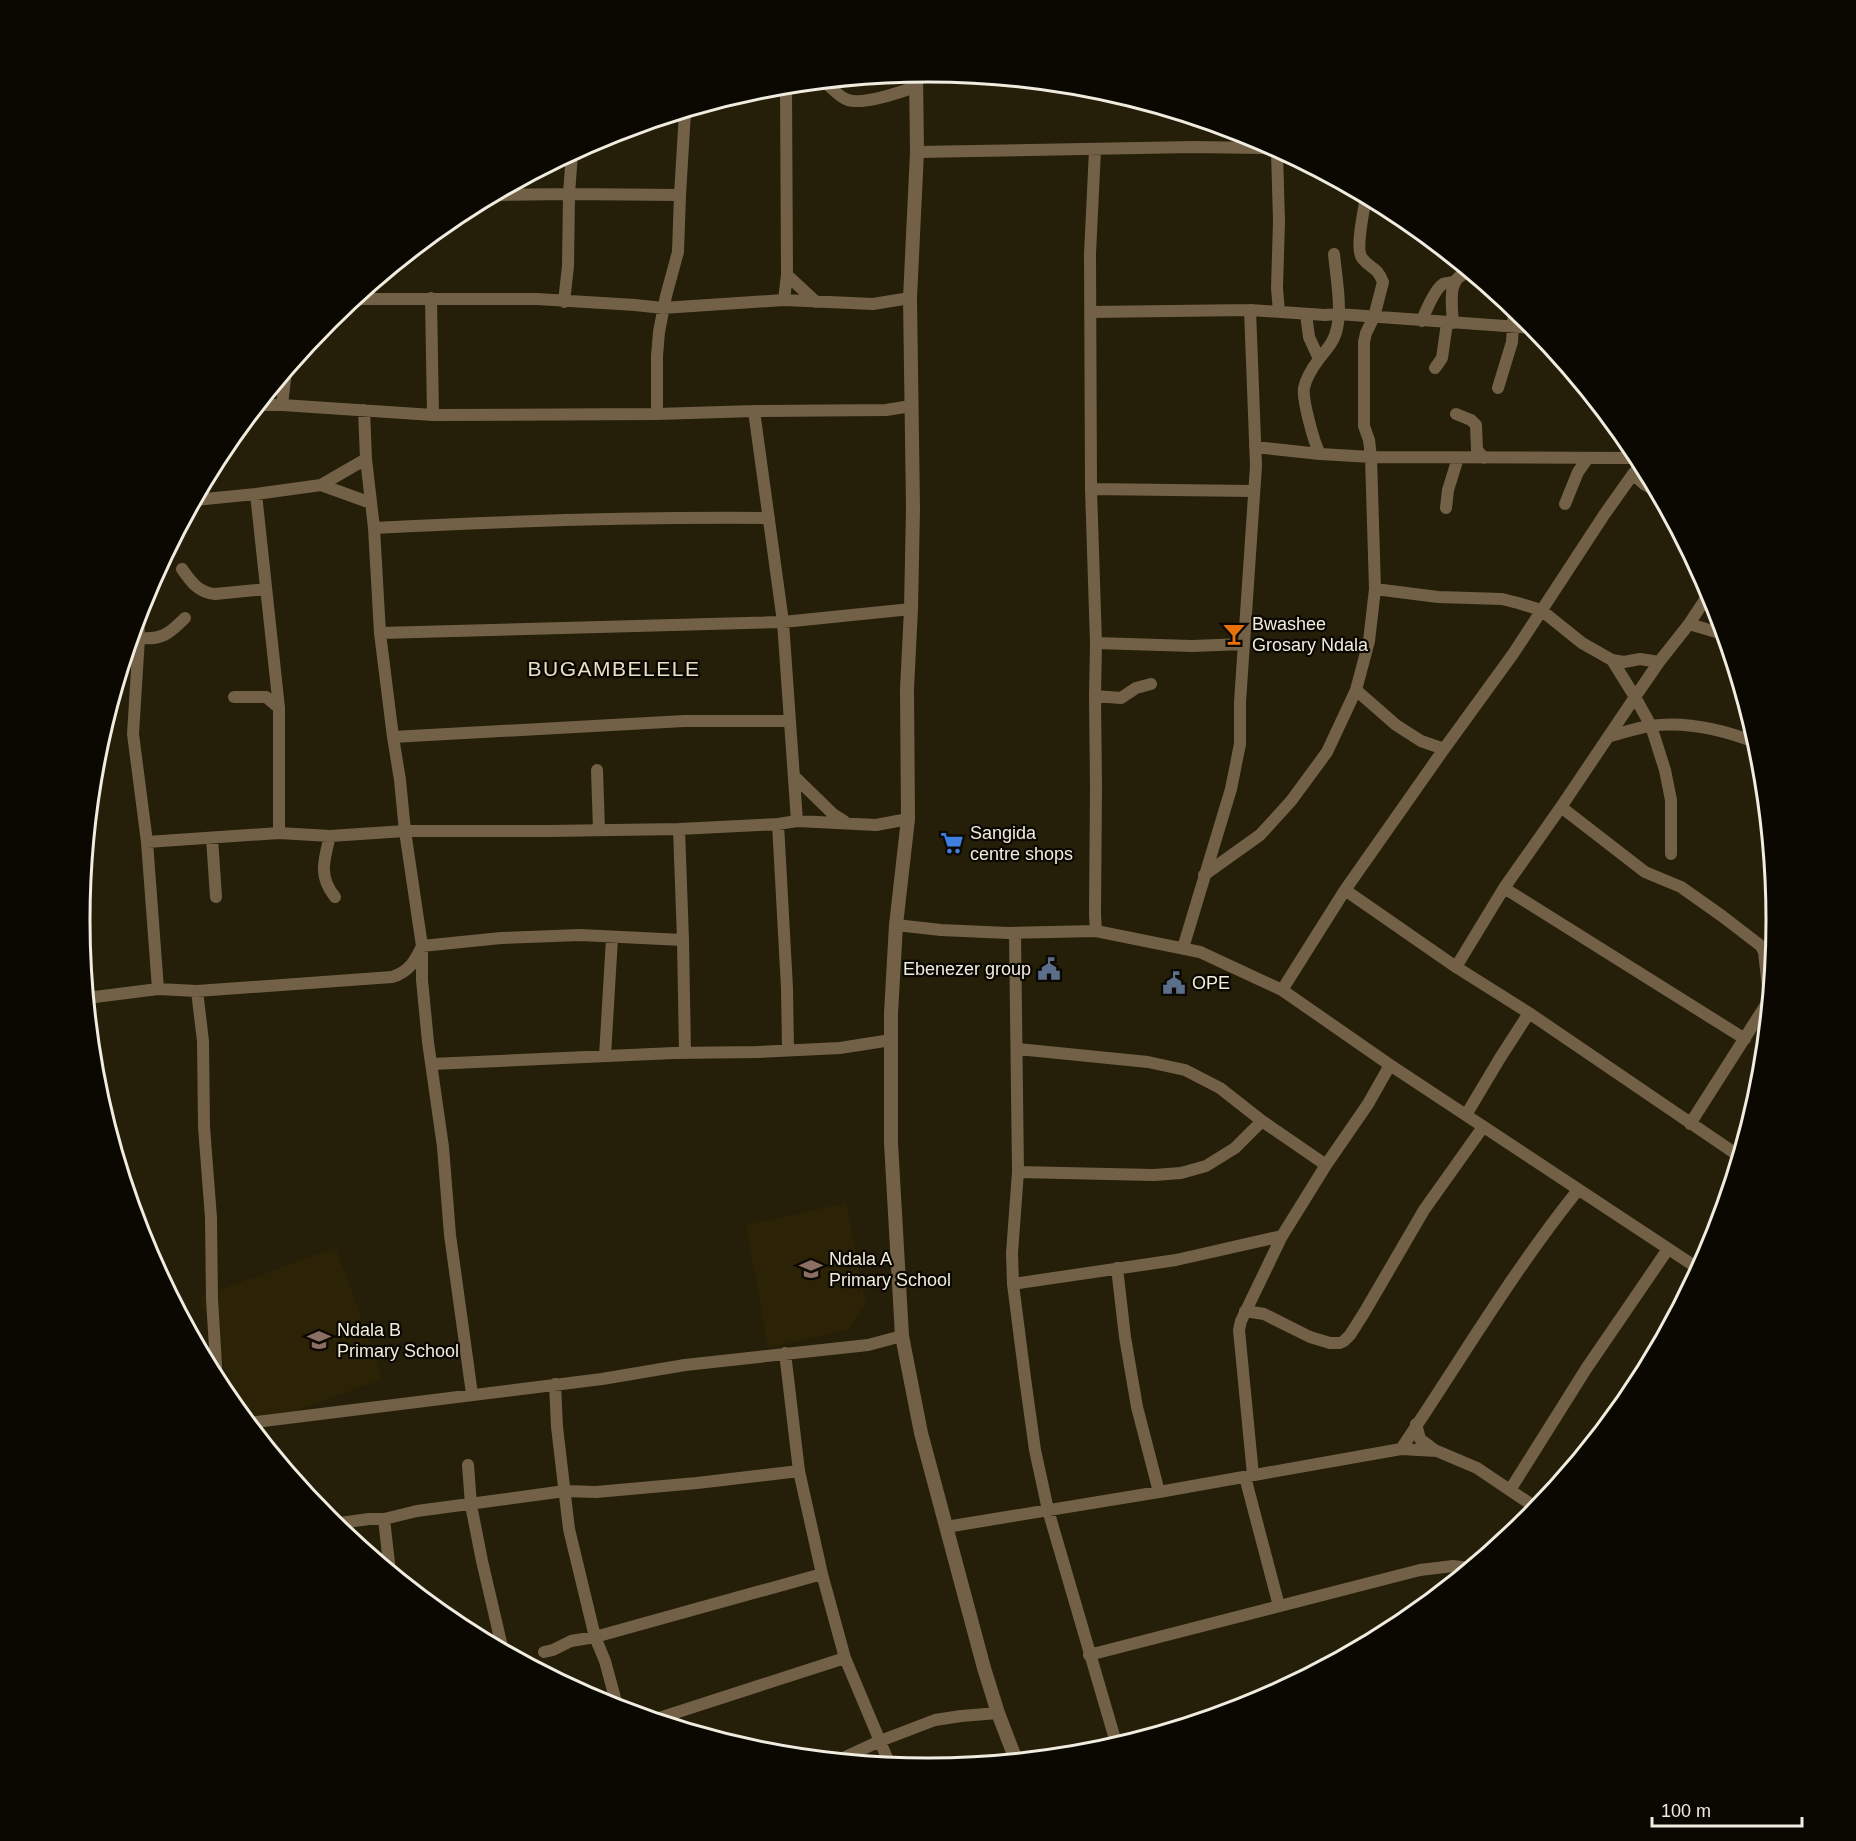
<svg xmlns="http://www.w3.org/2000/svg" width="1856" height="1841" font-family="Arial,sans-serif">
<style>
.built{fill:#2c2205}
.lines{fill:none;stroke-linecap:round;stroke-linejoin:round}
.minor{stroke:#726146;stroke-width:12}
.tertiary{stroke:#726146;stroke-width:14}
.labels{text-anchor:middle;stroke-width:4.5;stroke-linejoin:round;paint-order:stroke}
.poi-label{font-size:18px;fill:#f0ecdf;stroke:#0b0802;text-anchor:start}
.quarter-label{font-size:21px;letter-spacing:1.5px;fill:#e8dfc5;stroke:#0b0802}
.rim{fill:none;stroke:#f0ecdf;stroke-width:3}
</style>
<rect width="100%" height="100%" fill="#251e09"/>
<path class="built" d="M 846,1203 L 866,1304 L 848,1330 L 768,1348 L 746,1225 Z
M 336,1247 L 383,1379 L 251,1427 L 242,1416 L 200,1297 Z"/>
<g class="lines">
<path class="minor" d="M 825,82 C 832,88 839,97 848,100 C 863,105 901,92 915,87
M 1095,150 L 1090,254 L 1091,489 L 1096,643 L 1095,696 L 1096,787 L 1095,914 L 1096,931
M 917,152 L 1193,147 L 1263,148 L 1282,152
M 1277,152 L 1279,221 L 1277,288 L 1279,312
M 572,153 L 569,194 L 680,195 L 678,252 L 666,296 L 659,332 L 657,356 L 657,414
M 495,195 L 569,194 L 568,266 L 564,302
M 680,195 L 685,112
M 787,275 L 816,302
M 431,298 L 433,415
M 355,299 L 537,299 L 635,305 L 663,308 L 784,300 L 873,304 L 910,298
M 784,300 L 787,275 L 786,86
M 1090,312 L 1250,310 L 1325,315 L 1338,314 L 1534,328
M 1306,314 L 1309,337 L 1319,359
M 1422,321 C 1425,312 1435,289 1443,284 C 1446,283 1450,283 1453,282
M 1453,323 C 1452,306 1446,274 1470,273
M 1435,368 L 1442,358 L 1447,323
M 1498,388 L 1512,342 L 1514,309
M 258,405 L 282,405 L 433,415 L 657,414 L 754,411 L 886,410 L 911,406
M 282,405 L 286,371
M 364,410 L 366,459 L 374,528 L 380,633 L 393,737 L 400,780 L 405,831 L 422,946 L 422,980 L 428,1042 L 443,1147 L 450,1235 L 472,1394
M 754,411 L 783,622 L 797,821
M 1456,414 L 1471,420 L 1476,425 L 1477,450 L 1484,458
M 1255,447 L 1320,454 L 1371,457 L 1638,458
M 1320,454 C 1314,443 1302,399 1304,388 C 1306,378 1313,367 1319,359 C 1326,350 1335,341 1337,328 C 1342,309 1336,275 1334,254
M 1633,474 L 1644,484 L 1656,491
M 321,485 L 371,503
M 1091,489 L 1253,491
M 256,494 L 279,708 L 279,833 L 330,836 L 405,831 L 548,831 L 679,829 L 778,824 L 797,821 L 876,825 L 908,819
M 195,500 L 256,494 L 321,485 L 366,459
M 1565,504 L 1578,472 L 1588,458
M 1446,508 L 1448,490 L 1458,458
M 374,528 C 505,521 637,517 769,518
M 182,569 C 191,582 199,593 215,594 L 266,589
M 1375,589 L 1438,597 L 1502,599 L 1518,603 L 1541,610 L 1582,643 L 1612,660 L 1624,662 L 1640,659 L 1659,662
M 138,615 L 139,638 L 133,734 L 147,842 L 158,989
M 1689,624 L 1723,634
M 380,633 L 783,622 L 911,609
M 139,638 C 162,640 169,634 185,618
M 1096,643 L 1192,646 L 1244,644
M 1612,660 L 1635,697 L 1651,726 L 1665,770 L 1671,800 L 1671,854
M 1356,690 L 1396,725 L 1421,741 L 1444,749
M 1095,696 L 1121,698 L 1136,688 L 1151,684
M 234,697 L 266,697 L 279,708
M 393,737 L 684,721 L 790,721
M 1608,737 C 1622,733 1636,728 1650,726 C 1685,721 1724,730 1757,743
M 597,770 L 599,830
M 794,776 L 833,814 L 844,821
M 1561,807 L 1645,872 L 1681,887 L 1722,916 L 1761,946 L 1764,952 L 1769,996
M 778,824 L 787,988 L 788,1050
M 330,836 C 324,860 318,876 335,897
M 212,838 L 216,897
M 147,842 L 279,833
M 1204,875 L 1260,835 L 1291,801 L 1327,752 L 1356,690 L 1369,641 L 1375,589 L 1371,457 L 1369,440 L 1364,426 L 1364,342 L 1366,333 L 1374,317 L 1383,282 C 1376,265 1371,270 1362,258 C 1355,249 1364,210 1366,197
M 1504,888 L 1745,1039
M 1345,890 L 1456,967 L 1529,1013 L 1739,1156
M 896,925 L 941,930 L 1008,933 L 1096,931 L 1200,952 L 1282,990 L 1390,1065 L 1699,1269
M 1015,933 L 1018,1172 L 1012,1253 L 1013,1284 L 1025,1378 L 1035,1450 L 1048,1510 L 1117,1746
M 683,940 L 685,1053
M 1183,948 L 1231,789 L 1240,744 L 1240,702 L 1256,466 L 1250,310
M 1456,967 L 1504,888 L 1561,807 L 1635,697 L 1659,662 L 1689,624 L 1710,592
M 1282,990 L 1345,890 L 1444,749 L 1513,654 L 1604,515 L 1633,474 L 1642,464
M 197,991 L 203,1041 L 204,1127 L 211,1218 L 212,1299 L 217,1381
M 87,998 L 158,989 L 197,991 L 392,977 C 409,972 415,961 422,946 L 501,938 L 580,935 L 683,940 L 679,829
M 1018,1049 L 1148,1062 L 1185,1070 L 1220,1088 L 1262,1121 L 1326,1165
M 605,1056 L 612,938
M 432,1064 L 674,1053 L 757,1052 L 840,1048 L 891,1040
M 1466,1115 L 1500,1058 L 1529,1013
M 1690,1124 L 1769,1000
M 1018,1172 L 1154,1175 L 1181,1173 L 1206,1166 L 1235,1148 L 1262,1121
M 1117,1268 L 1125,1337 L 1137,1407 L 1159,1492
M 1013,1284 L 1176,1260 L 1282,1236
M 1245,1311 L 1264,1314 L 1310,1337 L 1330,1343 L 1340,1343 L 1344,1341 L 1350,1335 L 1364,1313 L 1424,1210 L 1483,1127
M 785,1353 L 799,1471 L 822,1574 L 845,1658 L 890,1765
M 555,1384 L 557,1427 L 569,1529 L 595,1637 L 605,1661 L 618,1709
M 248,1423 L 602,1379 L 685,1365 L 868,1345 L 902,1336
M 1416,1424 L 1420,1439 L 1436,1451
M 1401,1449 C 1459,1363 1512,1272 1578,1190
M 468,1465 L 471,1505 L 482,1561 L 503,1651
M 1253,1475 L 1239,1330 L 1241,1321 L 1282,1236 L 1326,1165 L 1368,1104 L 1390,1065
M 1245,1477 L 1279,1606
M 1510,1490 L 1586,1369 L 1668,1249
M 384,1519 L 390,1572
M 333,1524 L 369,1519 L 384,1519 L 417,1511 L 565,1491 L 596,1492 L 697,1483 L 799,1471
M 946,1527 L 1159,1492 L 1401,1449 L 1437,1451 L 1477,1468 L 1538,1509
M 544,1652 L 553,1650 L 571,1641 L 595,1637 L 822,1574
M 1089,1655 L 1420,1570 L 1453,1566 L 1470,1568
M 653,1720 L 845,1658
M 839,1760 L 880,1741 L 935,1720 L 961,1716 L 998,1713"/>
<path class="tertiary" d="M 916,73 L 917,152 L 910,298 L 913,508 L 911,609 L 907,689 L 908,819 L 896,925 L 891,1013 L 891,1143 L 902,1336 L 921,1433 L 984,1668 L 998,1713 L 1016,1760"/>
</g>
<defs>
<g id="bar-bare" transform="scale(1.8)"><path d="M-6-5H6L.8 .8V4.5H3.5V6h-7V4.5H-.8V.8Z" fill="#e8710a" stroke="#0b0802" stroke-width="2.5" paint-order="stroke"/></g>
<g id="supermarket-bare" transform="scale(1.8)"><path d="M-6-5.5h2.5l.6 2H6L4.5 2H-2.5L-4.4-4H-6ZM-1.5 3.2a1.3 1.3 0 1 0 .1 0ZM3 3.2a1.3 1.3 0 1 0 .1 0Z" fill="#3f7fe0" stroke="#0b0802" stroke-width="2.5" paint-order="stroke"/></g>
<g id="civic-bare" transform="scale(1.8)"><path d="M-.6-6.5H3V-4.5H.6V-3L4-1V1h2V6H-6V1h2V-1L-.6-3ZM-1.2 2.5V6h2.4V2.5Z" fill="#5c6f8a" stroke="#0b0802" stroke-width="2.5" paint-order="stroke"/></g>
<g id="school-bare" transform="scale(1.8)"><path d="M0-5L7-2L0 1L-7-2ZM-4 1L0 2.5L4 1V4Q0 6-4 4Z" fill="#8d6e63" stroke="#0b0802" stroke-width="2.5" paint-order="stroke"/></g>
</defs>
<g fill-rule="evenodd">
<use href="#bar-bare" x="1234" y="634"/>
<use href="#supermarket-bare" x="952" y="843"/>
<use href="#civic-bare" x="1049" y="969"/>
<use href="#civic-bare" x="1174" y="983"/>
<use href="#school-bare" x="811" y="1269"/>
<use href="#school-bare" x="319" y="1340"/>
</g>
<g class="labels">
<g class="poi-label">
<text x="1252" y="630">Bwashee<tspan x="1252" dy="21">Grosary Ndala</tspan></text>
<text x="970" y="839">Sangida<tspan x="970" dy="21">centre shops</tspan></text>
<text x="1031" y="975" text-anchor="end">Ebenezer group</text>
<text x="1192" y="989">OPE</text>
<text x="829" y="1265">Ndala A<tspan x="829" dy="21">Primary School</tspan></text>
<text x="337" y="1336">Ndala B<tspan x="337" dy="21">Primary School</tspan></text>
</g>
<g class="quarter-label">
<text x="614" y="676">BUGAMBELELE</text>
</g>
</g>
<path d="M0 0H1856V1841H0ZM90 920a838 838 0 1 1 1676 0a838 838 0 1 1-1676 0Z" fill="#0b0802" fill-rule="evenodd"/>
<path class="rim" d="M90 920a838 838 0 1 1 1676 0a838 838 0 1 1-1676 0Z"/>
<path d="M1652 1817v9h150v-9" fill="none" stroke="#f0ecdf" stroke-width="3"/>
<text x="1661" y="1817" font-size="18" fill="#f0ecdf" stroke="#0b0802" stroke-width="4.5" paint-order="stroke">100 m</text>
</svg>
